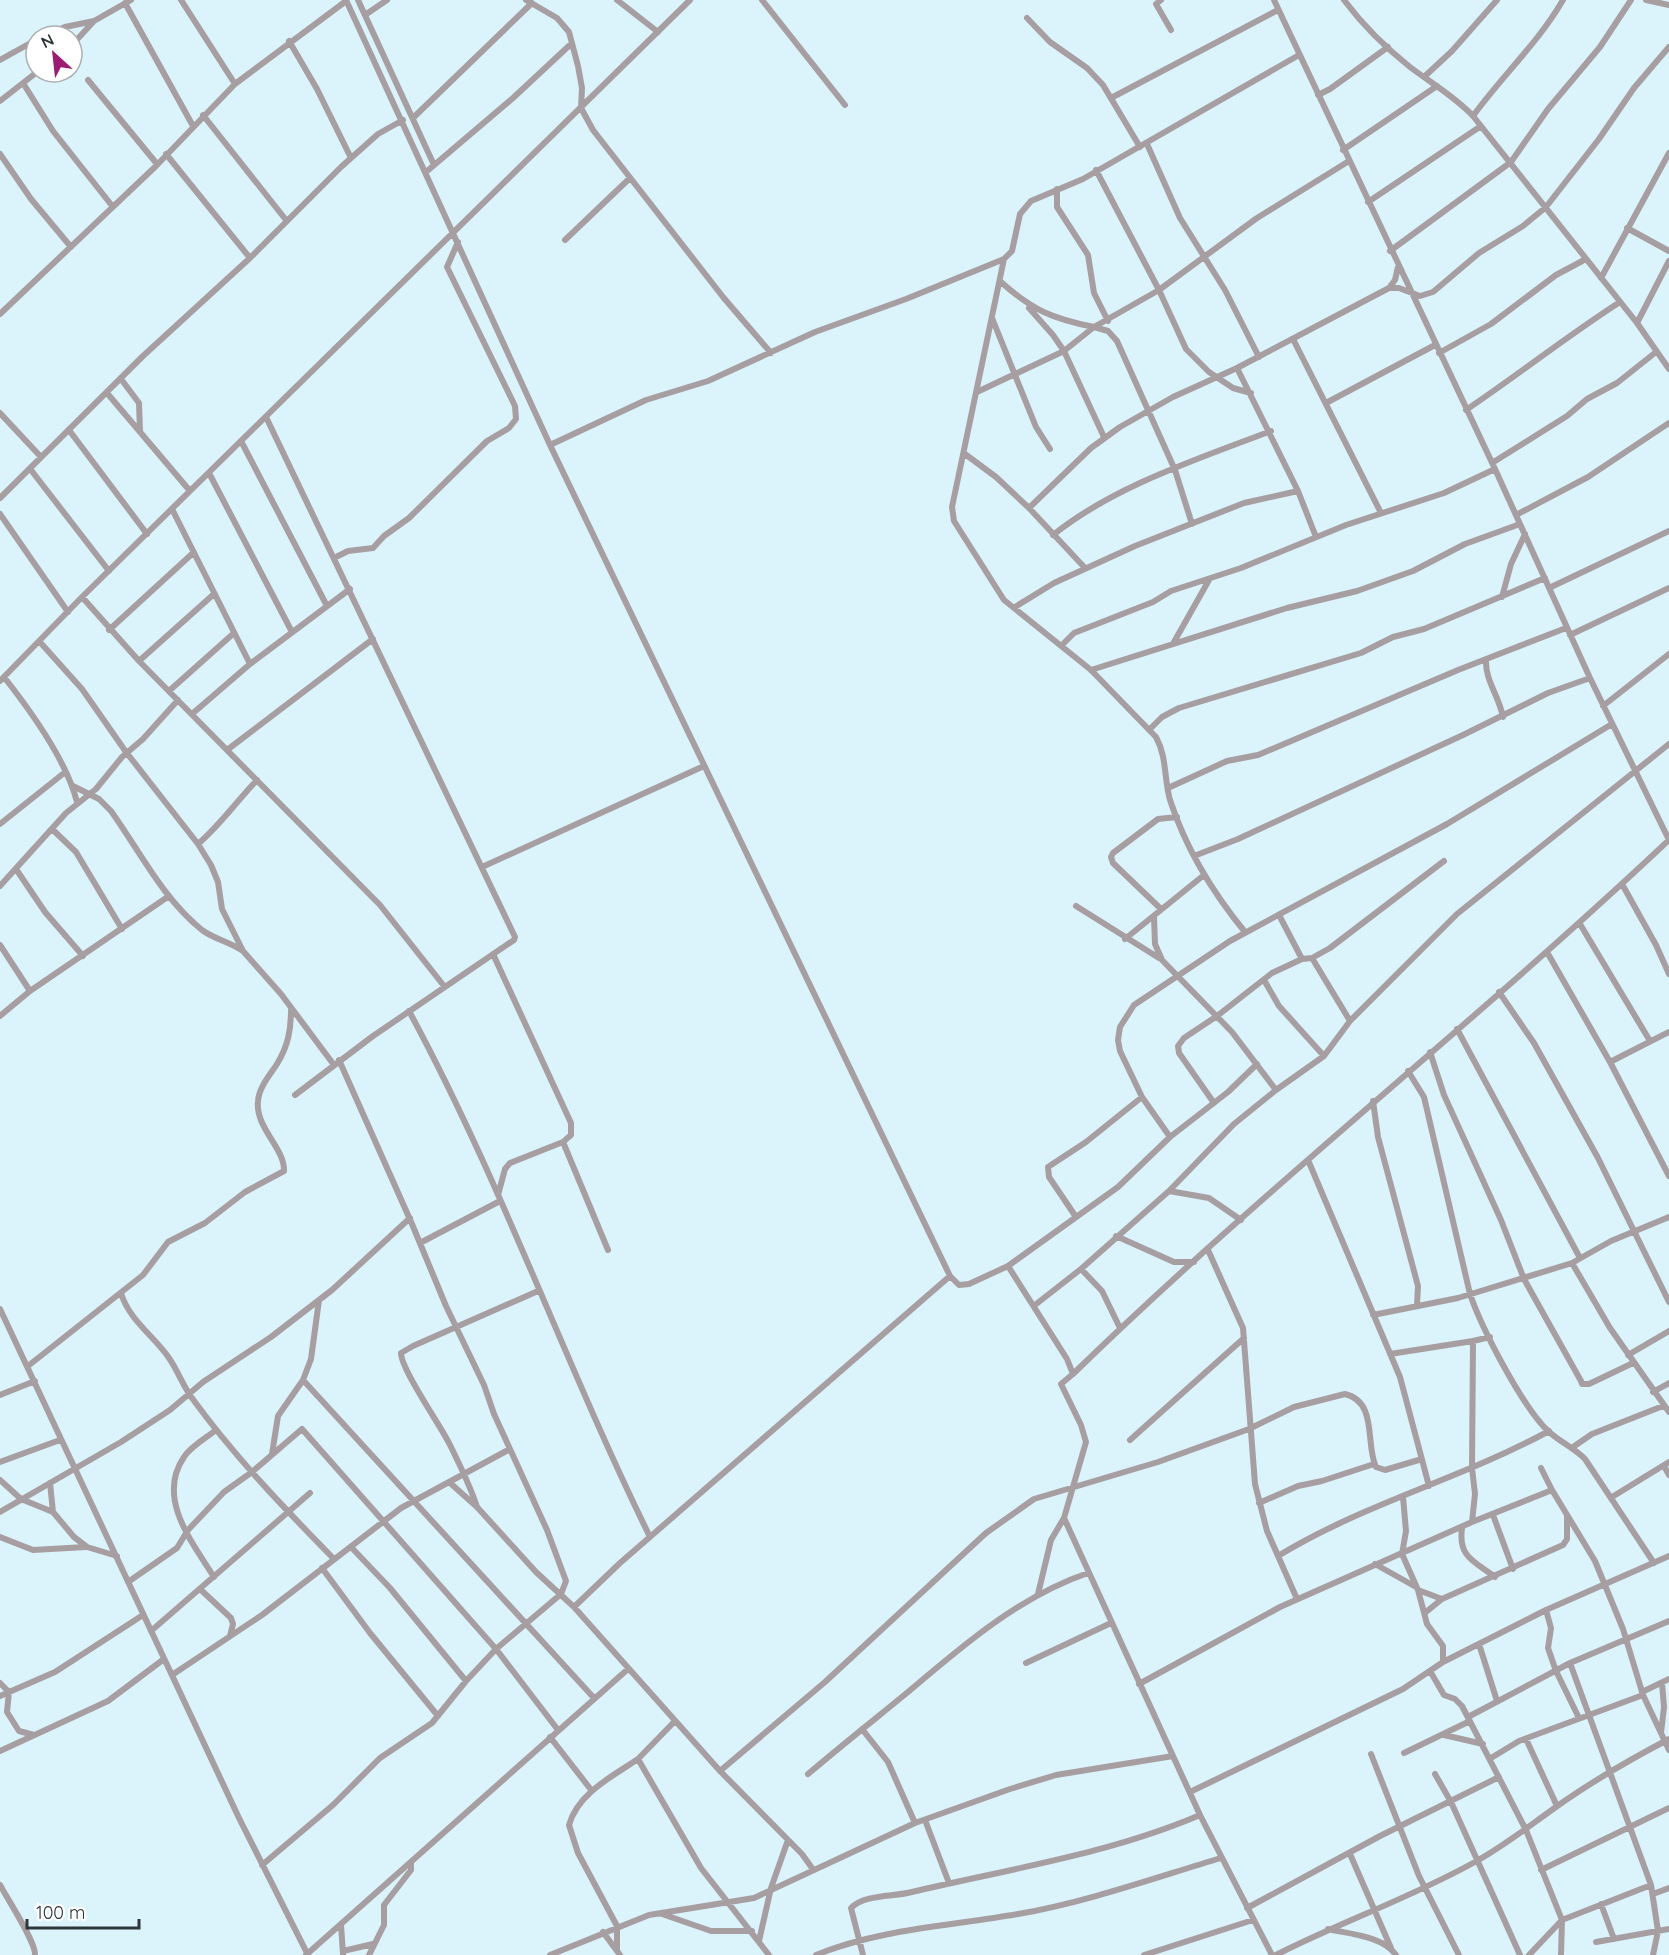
<svg xmlns="http://www.w3.org/2000/svg" width="1669" height="1955" font-family="Quicksand,sans-serif">
<style>
.lines{fill:none;stroke-linecap:round;stroke-linejoin:round}
.street{stroke:#a79ea2;stroke-width:6}
</style>
<rect width="100%" height="100%" fill="#dbf3fb"/>
<g class="lines">
<path class="street" d="M 181,0 L 235,84
M 346,0 L 550,445 L 950,1276 L 959,1285 L 969,1284 L 1008,1266 L 1067,1359 L 1073,1374 L 1061,1384 L 1081,1425 L 1086,1442 L 1064,1518 L 1200,1815 L 1272,1955
M 358,0 L 434,165
M 526,0 L 557,18 L 569,32 L 578,66 L 582,88 L 581,108 L 593,130 L 723,297 L 771,353
M 617,0 L 658,32
M 762,0 L 845,105
M 1161,0 L 1156,4 L 1171,30
M 1344,0 C 1362,24 1386,48 1410,67 C 1431,83 1454,96 1473,116 L 1637,323 L 1669,369
M 1646,0 L 1669,5
M 125,3 L 193,126
M 365,15 L 387,0
M 1027,18 L 1050,42 L 1087,68 L 1103,85 L 1140,147
M 43,36 L 65,27 L 94,21 L 131,0
M 289,41 L 317,89 L 351,158
M 72,45 L 94,21
M 0,60 L 36,40
M 1424,77 L 1452,51 L 1497,0
M 88,80 L 157,164
M 23,83 L 53,131 L 113,207
M 1318,95 L 1330,89 L 1388,47
M 1111,98 L 1278,10
M 0,101 L 37,72
M 203,115 L 286,220
M 1473,116 C 1502,76 1538,43 1563,0
M 414,117 L 532,3
M 1147,144 L 1180,218 L 1225,290 L 1259,357
M 1343,150 L 1437,86
M 0,154 L 31,199 L 71,247
M 166,154 L 250,258
M 1096,170 L 1159,290 L 1186,349 L 1209,372 L 1233,388 L 1251,393
M 426,172 L 513,98 L 572,43
M 1057,189 L 1057,207 L 1088,255 L 1094,293 L 1108,321
M 1368,202 L 1481,126
M 1627,228 L 1669,251
M 565,240 L 630,178
M 1390,251 L 1511,162 L 1548,109 L 1600,47 L 1631,0
M 1004,259 L 1012,251 L 1020,214 L 1031,201 L 1083,179 L 1299,55
M 1601,278 L 1669,153
M 1001,282 C 1032,310 1053,319 1094,327 L 1159,290 L 1257,218 L 1349,161
M 1389,288 L 1395,280 L 1398,267
M 1029,308 L 1053,335 L 1064,351 L 1104,437
M 0,314 L 156,166 L 235,84 L 346,1
M 992,318 L 1036,427 L 1050,449
M 1637,323 L 1669,261
M 1293,339 L 1381,513
M 1439,353 L 1491,324 L 1556,275 L 1586,259
M 1237,368 L 1298,491
M 121,379 L 139,403 L 140,432
M 977,392 L 1064,351 L 1094,327 L 1108,331 L 1117,341 L 1175,470 L 1192,524
M 107,393 L 190,491
M 1326,403 L 1435,345
M 1466,410 C 1518,375 1567,336 1620,302
M 0,413 L 41,457
M 266,417 L 515,937 L 514,940 L 373,1036 L 295,1095
M 69,430 L 147,534
M 241,441 L 327,606
M 550,445 L 646,400 L 708,381 L 815,332 L 906,299 L 1004,259 L 952,507 L 954,521 L 1004,600 L 1091,670 L 1156,737 C 1167,757 1164,779 1170,800 C 1186,849 1213,893 1245,932
M 965,454 L 996,477 L 1029,508
M 1492,463 L 1567,416 L 1587,399 L 1617,383 L 1656,352
M 31,470 L 109,571
M 209,473 L 292,632
M 0,498 L 143,356 L 250,258 L 341,167 L 378,134 L 403,120
M 172,509 L 250,664
M 0,514 L 68,612
M 1516,515 L 1588,477 L 1669,423
M 1053,535 C 1114,486 1198,459 1271,431
M 334,558 L 348,551 L 373,548 L 384,536 L 409,518 L 487,441 L 509,428 L 516,419 L 515,406 L 447,267 L 458,242
M 1085,568 L 1029,508 L 1091,448 L 1120,427 L 1173,397 L 1237,368 L 1389,288 L 1399,288 L 1420,296 L 1433,292 L 1479,253 L 1523,226 L 1546,207 L 1599,139 L 1634,88 L 1669,47
M 1549,588 L 1669,531
M 82,597 L 139,661 L 380,905 L 444,986
M 1502,597 L 1511,564 L 1525,534
M 1015,607 L 1054,583 L 1135,546 L 1244,503 L 1298,491 L 1316,537
M 109,630 L 193,553
M 1570,635 L 1669,588
M 39,641 L 82,689 L 126,752 L 198,844 L 211,865 L 218,882 L 222,909 L 243,951 L 281,994 L 334,1065
M 1174,642 L 1209,580
M 1062,645 L 1074,633 L 1153,602 L 1171,591 L 1241,568 L 1346,525 L 1444,493 L 1495,469
M 1486,660 C 1485,680 1499,696 1503,717
M 139,661 L 214,594
M 1091,670 L 1287,608 L 1357,591 L 1413,571 L 1465,544 L 1520,524
M 4,677 C 30,710 67,762 77,802
M 0,681 L 82,597 L 690,0
M 169,691 L 234,633
M 1603,706 L 1669,654
M 192,714 L 250,664 L 350,589
M 1149,730 L 1162,717 L 1179,708 L 1361,653 L 1393,637 L 1424,629 L 1545,578
M 227,750 L 373,639
M 73,786 L 99,799 L 111,811 C 139,850 163,899 202,930 C 214,939 230,942 243,951
M 1168,788 L 1227,761 L 1258,755 L 1458,670 L 1566,628
M 0,824 L 64,773
M 52,829 L 76,852 L 122,929
M 198,844 C 220,825 236,802 257,780
M 1194,856 L 1238,839 L 1463,735 L 1548,693 L 1590,678
M 482,867 L 704,766
M 16,869 L 45,912 L 83,956
M 1622,884 L 1656,945 L 1669,974
M 0,886 L 66,813 L 96,789 L 122,757 L 143,739 L 178,700
M 1076,906 L 1159,958
M 1161,909 L 1113,863 L 1111,857 L 1113,853 L 1158,819 L 1177,817
M 1279,915 L 1302,959
M 1154,917 L 1155,944 L 1162,960 L 1232,1032 L 1276,1090
M 1580,924 L 1650,1041
M 1125,939 L 1204,875
M 0,945 L 30,991
M 1547,952 L 1610,1062 L 1669,1176
M 493,954 L 571,1123 L 571,1135 L 563,1142 L 608,1250
M 1312,958 L 1330,948 L 1444,861
M 1264,980 L 1279,1006 L 1324,1056
M 1499,992 L 1534,1043 L 1598,1158 L 1669,1302
M 409,1011 C 501,1181 565,1364 650,1537
M 0,1016 L 30,991 L 169,896
M 1457,1029 L 1580,1258
M 1430,1052 L 1444,1095 L 1501,1220 L 1524,1279 L 1581,1381 L 1582,1384 L 1589,1384 L 1633,1363
M 1610,1062 L 1669,1032
M 1408,1071 L 1424,1097 L 1470,1294 C 1482,1329 1522,1406 1548,1431 C 1560,1442 1574,1448 1585,1459 L 1654,1563
M 1373,1101 L 1378,1137 L 1418,1286 L 1417,1305
M 1214,1103 L 1179,1053 L 1178,1046 L 1184,1038 L 1217,1016 L 1272,973 L 1302,959 L 1312,958 L 1350,1021
M 1170,1137 L 1142,1097 L 1120,1051 L 1118,1040 L 1120,1027 L 1134,1005 L 1230,941 L 1447,824 L 1612,724
M 1308,1160 L 1400,1377 L 1429,1486
M 1169,1191 L 1209,1198 L 1241,1220
M 498,1195 L 505,1169 L 510,1163 L 563,1142
M 1076,1217 L 1049,1177 L 1048,1167 L 1086,1142 L 1142,1097
M 1116,1236 L 1174,1262 L 1194,1262
M 420,1243 L 500,1201
M 1208,1250 L 1243,1328 L 1255,1484 L 1267,1531 L 1297,1599
M 1572,1263 L 1610,1328 L 1669,1412
M 1008,1266 L 1118,1187 L 1170,1137 L 1228,1092 L 1257,1064
M 1081,1269 L 1102,1291 L 1120,1328
M 121,1293 C 129,1320 154,1336 169,1358 C 178,1371 183,1386 192,1398 C 234,1456 284,1508 334,1559
M 1035,1305 L 1081,1269 L 1169,1191 L 1234,1124 L 1276,1090 L 1324,1056 L 1350,1021 L 1457,914 L 1669,744
M 0,1309 L 239,1818 L 308,1955
M 1373,1315 L 1458,1298 L 1572,1263 L 1611,1241 L 1669,1217
M 1390,1354 L 1473,1341
M 1628,1355 L 1669,1331
M 28,1366 L 143,1275 L 168,1242 L 205,1223 L 245,1192 L 284,1171 C 285,1148 255,1128 258,1101 C 259,1087 270,1075 277,1064 C 288,1046 291,1030 291,1010
M 1073,1374 C 1264,1188 1475,1023 1669,840 L 1590,678 L 1495,469 L 1274,0
M 303,1380 L 594,1698
M 1653,1392 L 1669,1383
M 0,1395 L 35,1381
M 1130,1440 L 1244,1338
M 1573,1447 L 1592,1434 L 1663,1406
M 272,1454 L 278,1416 L 303,1380 L 311,1359 L 319,1300
M 0,1462 L 60,1440
M 1664,1466 L 1669,1475
M 1541,1468 L 1552,1490
M 0,1480 L 21,1499 L 53,1512 L 74,1537 L 87,1547 L 117,1556
M 449,1482 L 477,1507 L 536,1572 L 574,1607
M 50,1483 L 53,1512
M 1403,1497 L 1406,1531 L 1402,1554 L 1418,1590 L 1427,1624 L 1443,1646 L 1443,1662
M 1612,1497 L 1669,1462
M 1259,1503 L 1298,1486 L 1322,1481 L 1374,1464
M 477,1507 C 470,1485 459,1463 449,1443 C 440,1425 401,1369 401,1353 L 413,1346 L 538,1291
M 0,1512 L 121,1442 L 170,1410 L 203,1382 L 271,1337 L 332,1290 L 410,1218
M 1493,1515 L 1513,1569
M 1472,1522 L 1475,1494 L 1472,1468 L 1473,1341 L 1490,1337
M 1462,1528 C 1458,1557 1474,1561 1495,1577
M 0,1537 L 33,1550 L 86,1547
M 351,1547 L 390,1588 L 466,1681
M 1278,1556 C 1363,1504 1461,1479 1549,1431
M 1375,1564 L 1416,1587
M 322,1568 L 370,1633 L 438,1716
M 214,1577 C 192,1542 156,1498 184,1457 C 191,1446 206,1438 216,1430
M 128,1582 L 177,1548 L 188,1530 L 224,1492 L 252,1472 L 302,1429 L 496,1649 L 558,1730
M 200,1589 L 231,1618 L 233,1624 L 230,1636
M 1418,1590 L 1442,1599
M 1038,1594 L 1051,1540 L 1064,1518
M 1546,1610 L 1551,1628 L 1548,1648 L 1556,1671 L 1579,1718
M 1426,1612 L 1442,1599 L 1563,1545 L 1567,1539 L 1567,1515
M 151,1631 L 310,1493
M 1479,1644 L 1497,1701
M 1026,1663 L 1111,1623
M 1570,1663 L 1651,1885 L 1658,1931 L 1653,1955
M 1430,1671 L 1444,1695 L 1455,1699 L 1462,1706 L 1526,1830 L 1562,1920 L 1561,1955
M 172,1675 L 262,1615 L 401,1508 L 510,1449
M 0,1683 L 9,1692 L 7,1712 L 19,1731 L 34,1735
M 1139,1684 L 1280,1607 L 1472,1522 L 1552,1490 L 1595,1561 L 1623,1629 L 1643,1695 L 1669,1750
M 1642,1692 L 1669,1679
M 0,1696 L 55,1672 L 143,1615
M 1468,1717 L 1570,1663 L 1669,1621
M 675,1721 L 638,1759 L 701,1868 L 769,1955
M 862,1729 L 888,1762 L 915,1823
M 1661,1733 L 1664,1707 L 1662,1683
M 1444,1735 L 1483,1744
M 550,1737 L 592,1791
M 1526,1739 L 1557,1806
M 0,1751 L 108,1701 L 164,1659
M 1404,1753 L 1470,1721
M 1371,1754 L 1419,1876 L 1459,1955
M 1491,1758 L 1519,1741 L 1643,1695
M 720,1771 L 825,1682 L 986,1533 L 1034,1499 L 1158,1462 L 1249,1429 L 1294,1407 L 1345,1394 C 1378,1402 1365,1444 1376,1467 L 1385,1470 L 1422,1459
M 808,1774 C 841,1746 875,1719 908,1692 C 962,1646 1020,1596 1088,1573
M 1435,1774 L 1451,1802 L 1520,1955
M 1190,1792 L 1403,1689 L 1443,1662 L 1546,1610 L 1669,1556
M 925,1820 L 949,1883
M 1350,1854 L 1391,1948
M 262,1865 L 333,1805 L 380,1758 L 432,1723 L 466,1681 L 496,1649 L 561,1594 L 566,1581 L 547,1530 L 494,1414 L 484,1385 L 446,1306 L 412,1224 L 339,1060
M 812,1868 L 802,1854 L 720,1771 L 574,1607 L 620,1563 L 950,1276
M 1541,1870 L 1669,1808
M 0,1885 C 8,1900 36,1942 35,1955
M 1653,1894 L 1669,1888
M 1601,1904 L 1614,1939
M 1247,1908 L 1380,1836 L 1499,1777
M 662,1914 L 711,1931 L 752,1931
M 341,1925 L 343,1954
M 1328,1929 C 1349,1934 1383,1936 1396,1955
M 603,1932 L 620,1955
M 759,1941 L 771,1888 L 788,1840
M 1596,1942 L 1669,1929
M 617,1950 L 617,1926 L 578,1853 L 569,1825 C 578,1793 613,1776 638,1759
M 343,1951 L 373,1944
M 306,1955 L 628,1669
M 369,1955 L 384,1925 L 384,1905 L 411,1870 L 411,1862
M 550,1955 L 649,1915 L 754,1898 L 915,1823 L 1010,1789 L 1056,1775 L 1173,1756
M 816,1955 C 879,1929 951,1926 1018,1914 C 1087,1902 1154,1878 1221,1858
M 863,1955 L 851,1908 C 865,1894 894,1897 912,1892 C 1009,1869 1109,1854 1200,1815
M 1144,1955 L 1253,1920
M 1276,1955 C 1341,1922 1410,1898 1473,1863 C 1503,1847 1529,1826 1556,1807 C 1591,1782 1631,1759 1669,1739
M 1529,1955 L 1562,1920 L 1651,1885"/>
</g>
<g transform="translate(54 54) rotate(333)"><circle r="28" fill="#ffffff" stroke="#abafb0" stroke-width="1.5"/>
<path d="M0-4.5L10 22L0 15L-10 22Z" fill="#9c1c71"/>
<text y="-9" font-size="16" font-weight="bold" text-anchor="middle" fill="#2d373a">N</text>
</g>
<path d="M27 1919v9h112v-9" fill="none" stroke="#2d373a" stroke-width="3"/>
<text x="36" y="1919" font-size="18" fill="#2d373a" stroke="#ffffff" stroke-width="4.5" paint-order="stroke">100 m</text>
</svg>
